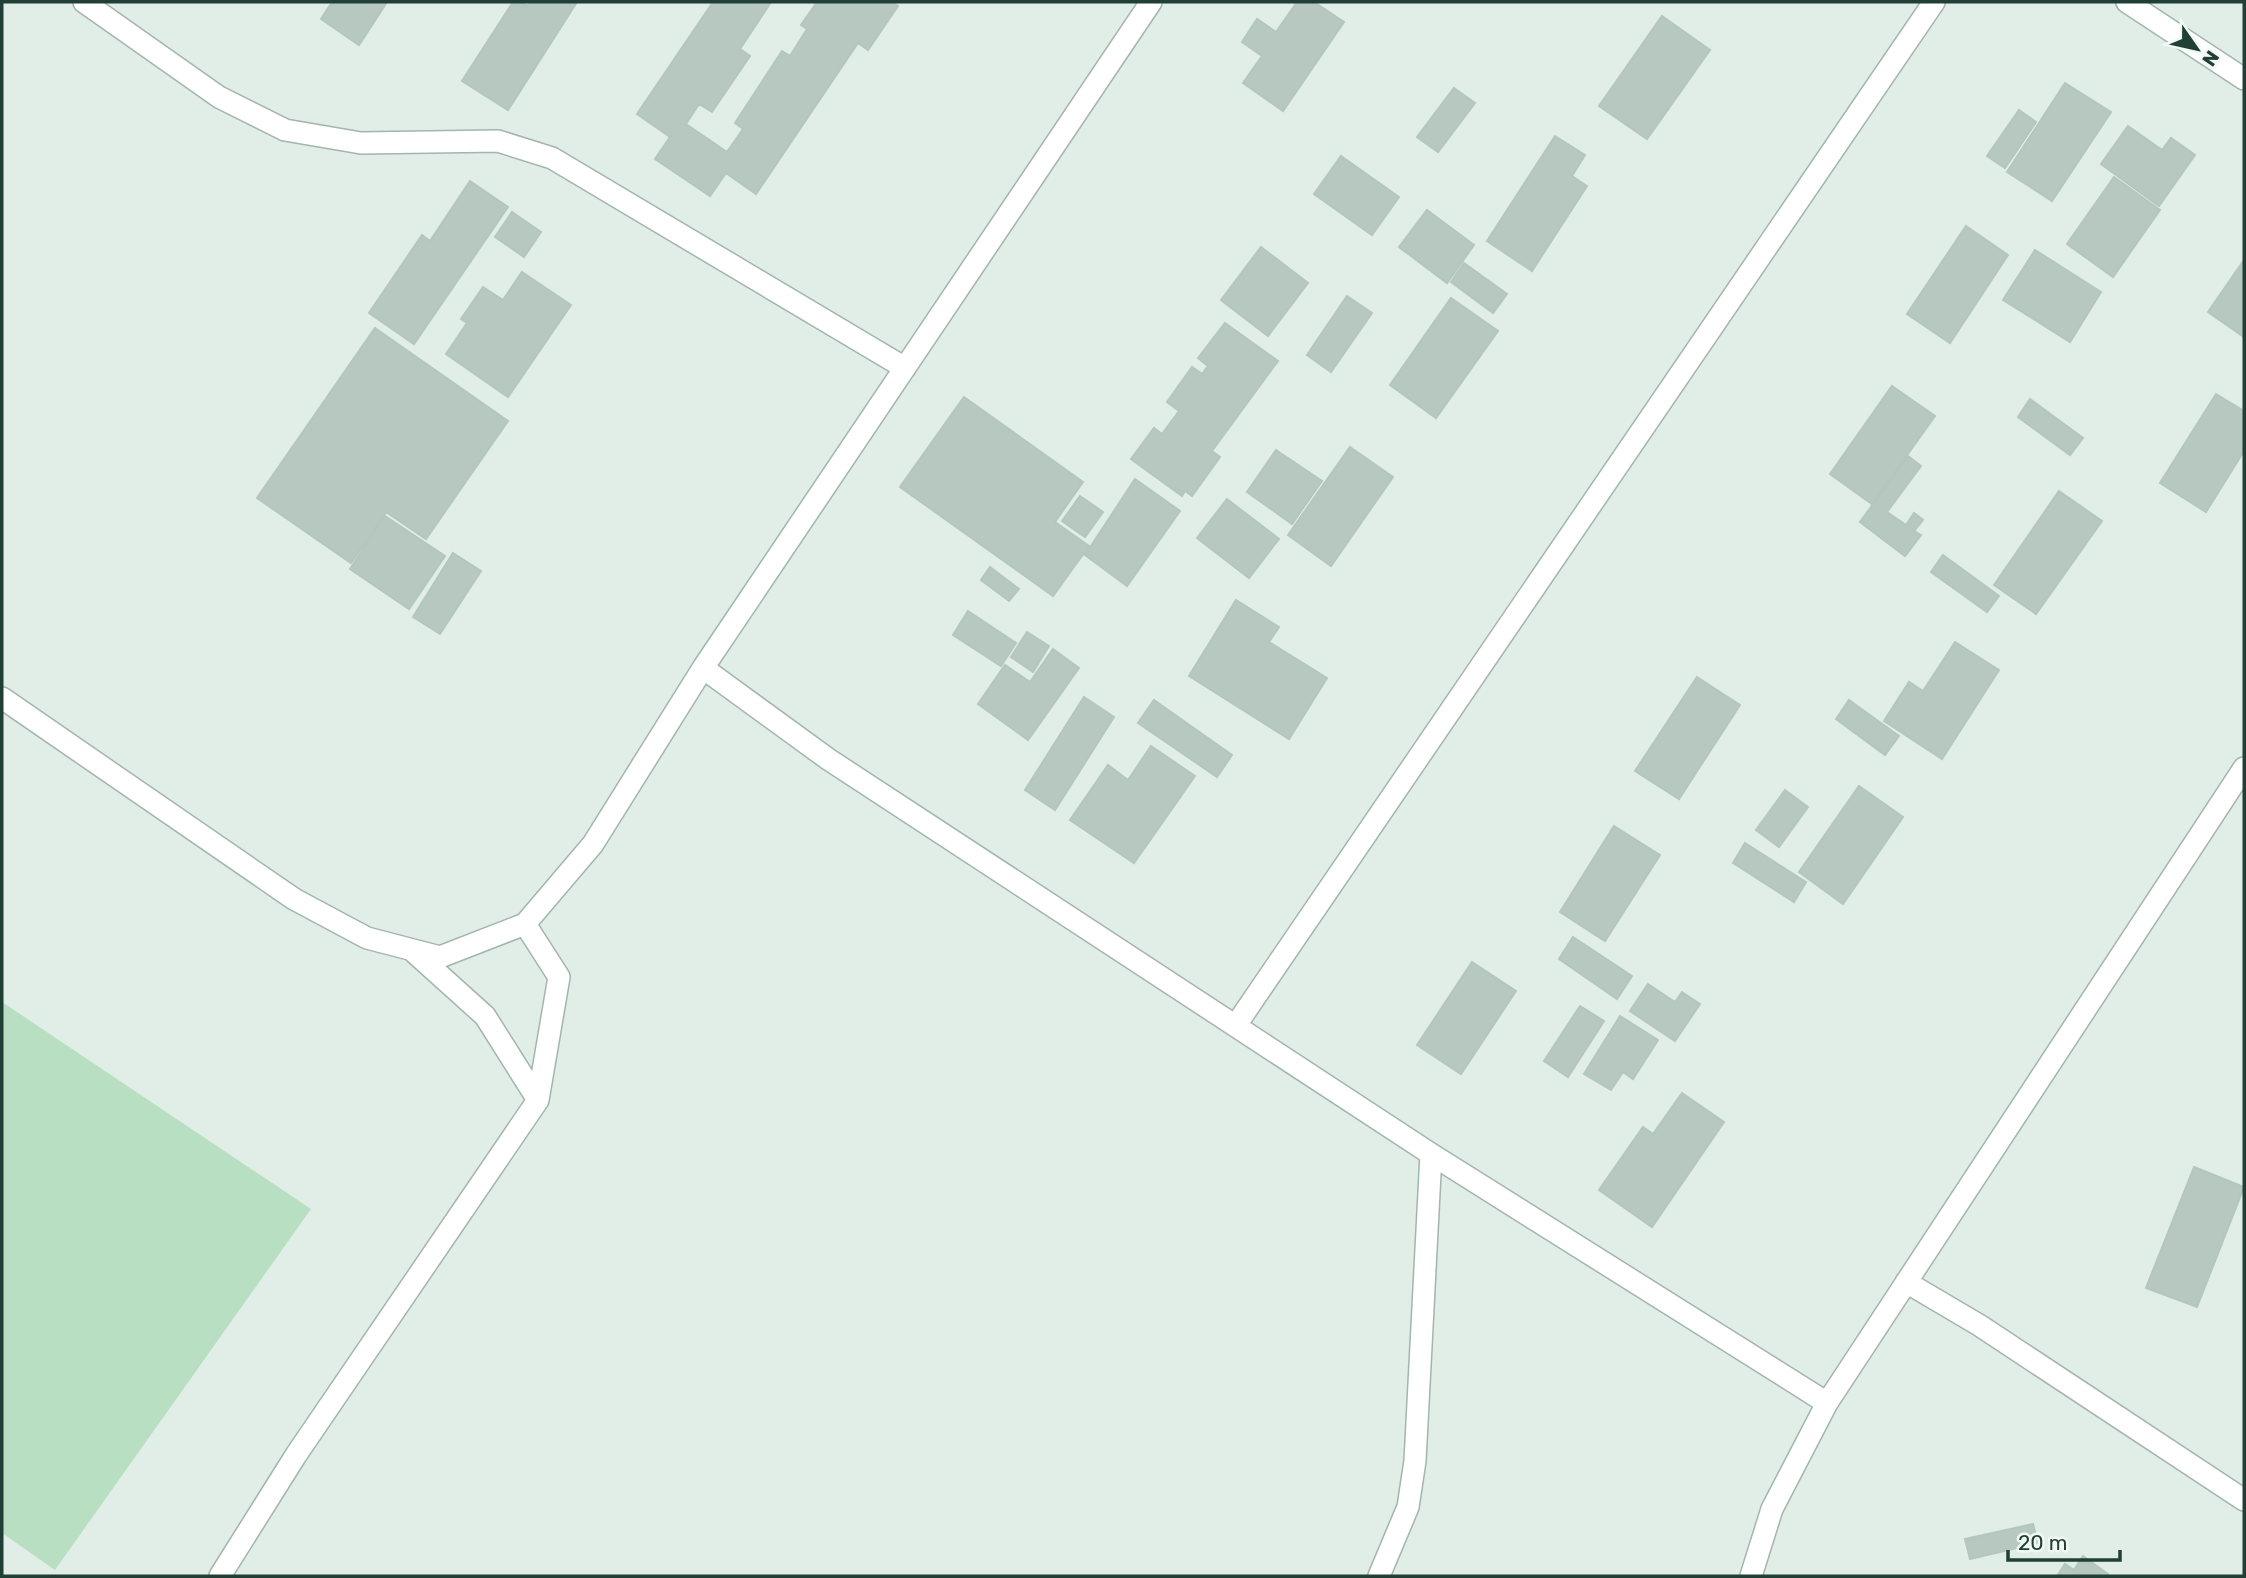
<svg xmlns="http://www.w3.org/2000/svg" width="2246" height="1578" font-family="Rubik,sans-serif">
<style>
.green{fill:#b8dfc2}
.building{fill:#b6c8c0;stroke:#b3c7be;stroke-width:2}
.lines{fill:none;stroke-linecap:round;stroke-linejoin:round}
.minor-casing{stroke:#a3b5ae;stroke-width:24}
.minor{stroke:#fff;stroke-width:21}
</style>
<rect width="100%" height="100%" fill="#e1ede7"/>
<path class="green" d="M 2,1002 L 311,1209 L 55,1570 L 2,1533 Z"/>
<path class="building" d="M 332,2 L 387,2 L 359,45 L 321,19 Z
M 513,2 L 528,5 L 531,2 L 577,2 L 508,110 L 462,81 Z
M 713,2 L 771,2 L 740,49 L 750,56 L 712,112 L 699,104 L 686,124 L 727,152 L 743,129 L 735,123 L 782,51 L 790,56 L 807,29 L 801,25 L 817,2 L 892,2 L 898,6 L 868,50 L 858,43 L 756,194 L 726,173 L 710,196 L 655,159 L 670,137 L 637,114 Z
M 1297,2 L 1314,2 L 1344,22 L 1283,111 L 1243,83 L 1262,56 L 1242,42 L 1257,19 L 1276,32 Z
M 1662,16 L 1710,50 L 1647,139 L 1599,106 Z
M 2065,83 L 2111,112 L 2052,201 L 2007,172 Z
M 1454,88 L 1475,103 L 1438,152 L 1417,137 Z
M 2019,110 L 2036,122 L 2005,168 L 1987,156 Z
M 2128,126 L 2162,150 L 2171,138 L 2195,155 L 2159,206 L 2101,164 Z
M 1555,136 L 1585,155 L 1572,176 L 1587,186 L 1532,271 L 1487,241 Z
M 1341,156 L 1399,197 L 1372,235 L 1314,194 Z
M 2114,177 L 2160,210 L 2113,277 L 2067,244 Z
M 470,181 L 508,207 L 414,344 L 369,313 L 422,235 L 430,241 Z
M 1427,210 L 1474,245 L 1447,283 L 1399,247 Z
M 512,212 L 541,232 L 524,257 L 495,237 Z
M 1966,226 L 2008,255 L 1950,343 L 1907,314 Z
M 1261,247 L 1308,283 L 1268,336 L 1221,300 Z
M 2035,250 L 2101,292 L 2070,342 L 2003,300 Z
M 2244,260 L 2244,337 L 2208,312 Z
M 1464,263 L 1507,294 L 1493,313 L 1451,282 Z
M 522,272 L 571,305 L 508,397 L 446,354 L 467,323 L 461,319 L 483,287 L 503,300 Z
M 1347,296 L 1372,313 L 1331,372 L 1307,355 Z
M 1451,298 L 1498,331 L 1436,418 L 1390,385 Z
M 1225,323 L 1278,361 L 1212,451 L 1220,457 L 1192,496 L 1185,491 L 1182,496 L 1131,459 L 1154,428 L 1162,434 L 1179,411 L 1167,402 L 1192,367 L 1202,374 L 1208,366 L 1198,358 Z
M 375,328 L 508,421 L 426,539 L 386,512 L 351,563 L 257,498 Z
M 1892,386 L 1935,416 L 1872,504 L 1830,474 Z
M 2216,394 L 2244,411 L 2244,451 L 2206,512 L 2160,483 Z
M 964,397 L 1083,482 L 1055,522 L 1089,546 L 1053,596 L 900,487 Z
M 2030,399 L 2083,438 L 2070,455 L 2018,417 Z
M 1350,447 L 1393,477 L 1331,566 L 1288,535 Z
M 1276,450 L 1322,481 L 1292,524 L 1247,492 Z
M 1908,456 L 1921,466 L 1887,512 L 1906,525 L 1914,513 L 1923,520 L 1914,531 L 1921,535 L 1905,556 L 1860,522 Z
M 1135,479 L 1180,511 L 1127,586 L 1085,555 Z
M 2059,491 L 2102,521 L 2036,614 L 1994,585 Z
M 1080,496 L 1103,512 L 1085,537 L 1062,521 Z
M 1227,499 L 1279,539 L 1249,578 L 1197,538 Z
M 385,516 L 445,556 L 409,609 L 350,569 Z
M 453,553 L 481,571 L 440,634 L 413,617 Z
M 1943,555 L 1999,596 L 1987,612 L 1931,572 Z
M 990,567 L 1019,589 L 1009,601 L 981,580 Z
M 1236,600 L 1279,627 L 1269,642 L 1327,678 L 1289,739 L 1189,676 Z
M 968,611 L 1016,643 L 1001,666 L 953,635 Z
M 1027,632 L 1049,646 L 1033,672 L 1011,657 Z
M 1955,642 L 1999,670 L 1942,759 L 1884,721 L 1909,682 L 1923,691 Z
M 1053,649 L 1079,668 L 1028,740 L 978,704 L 1005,665 L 1030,682 Z
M 1697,677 L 1740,705 L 1679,799 L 1635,771 Z
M 1084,697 L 1114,717 L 1055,810 L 1025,790 Z
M 1154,700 L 1232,755 L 1217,777 L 1138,723 Z
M 1849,700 L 1899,736 L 1885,755 L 1836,719 Z
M 1151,746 L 1195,776 L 1134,863 L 1070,820 L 1108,765 L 1128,780 Z
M 1859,786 L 1903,817 L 1843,904 L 1799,872 Z
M 1785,790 L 1808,807 L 1779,847 L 1756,830 Z
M 1614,826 L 1660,855 L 1605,941 L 1560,912 Z
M 1745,843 L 1806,882 L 1794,902 L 1733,863 Z
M 1573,937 L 1632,976 L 1617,999 L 1559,959 Z
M 1472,962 L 1516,991 L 1461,1074 L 1417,1045 Z
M 1648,984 L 1675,1002 L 1682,992 L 1700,1004 L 1675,1041 L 1630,1011 Z
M 1580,1006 L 1604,1021 L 1568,1077 L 1544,1061 Z
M 1620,1016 L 1658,1040 L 1633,1079 L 1623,1072 L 1611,1090 L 1584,1074 Z
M 1682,1093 L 1724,1122 L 1652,1227 L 1599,1190 L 1643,1127 L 1653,1134 Z
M 2194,1167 L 2244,1187 L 2197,1307 L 2146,1288 Z
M 2033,1524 L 2038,1543 L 1970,1559 L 1965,1539 Z
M 2083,1556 L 2108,1574 L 2106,1576 L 2057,1576 L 2065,1564 L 2074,1570 Z"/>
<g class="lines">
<g class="minor-casing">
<path id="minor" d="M 84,2 L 219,97 L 285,130 L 361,143 L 498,141 L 552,158 L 905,368
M 2127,2 L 2244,79
M 703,668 L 828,759 L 1431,1154 L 1827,1403
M 2,698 L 294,899 L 367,938 L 440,957 L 525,924 L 593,844 L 703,668 L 1151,2
M 414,952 L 485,1016 L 538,1100
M 1236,1025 L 1934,2
M 1906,1282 L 1979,1325 L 2244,1500
M 220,1576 L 296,1455 L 538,1100 L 559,977 L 525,924
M 1379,1576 L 1408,1507 L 1415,1461 L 1431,1154
M 1751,1576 L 1772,1509 L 1827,1403 L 2244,768"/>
</g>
<use href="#minor" class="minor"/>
</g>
<rect width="2246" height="1578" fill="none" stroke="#203f36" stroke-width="7"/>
<g transform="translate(2197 49) rotate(124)" stroke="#f2f9f5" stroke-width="5" paint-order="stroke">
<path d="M0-5L12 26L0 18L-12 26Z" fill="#203f36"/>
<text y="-10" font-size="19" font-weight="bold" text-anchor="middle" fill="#203f36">N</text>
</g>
<path d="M2008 1550v10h112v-10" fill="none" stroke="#203f36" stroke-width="3.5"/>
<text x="2018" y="1550" font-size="21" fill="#203f36" stroke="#f2f9f5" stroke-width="5" paint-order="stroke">20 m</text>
</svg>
